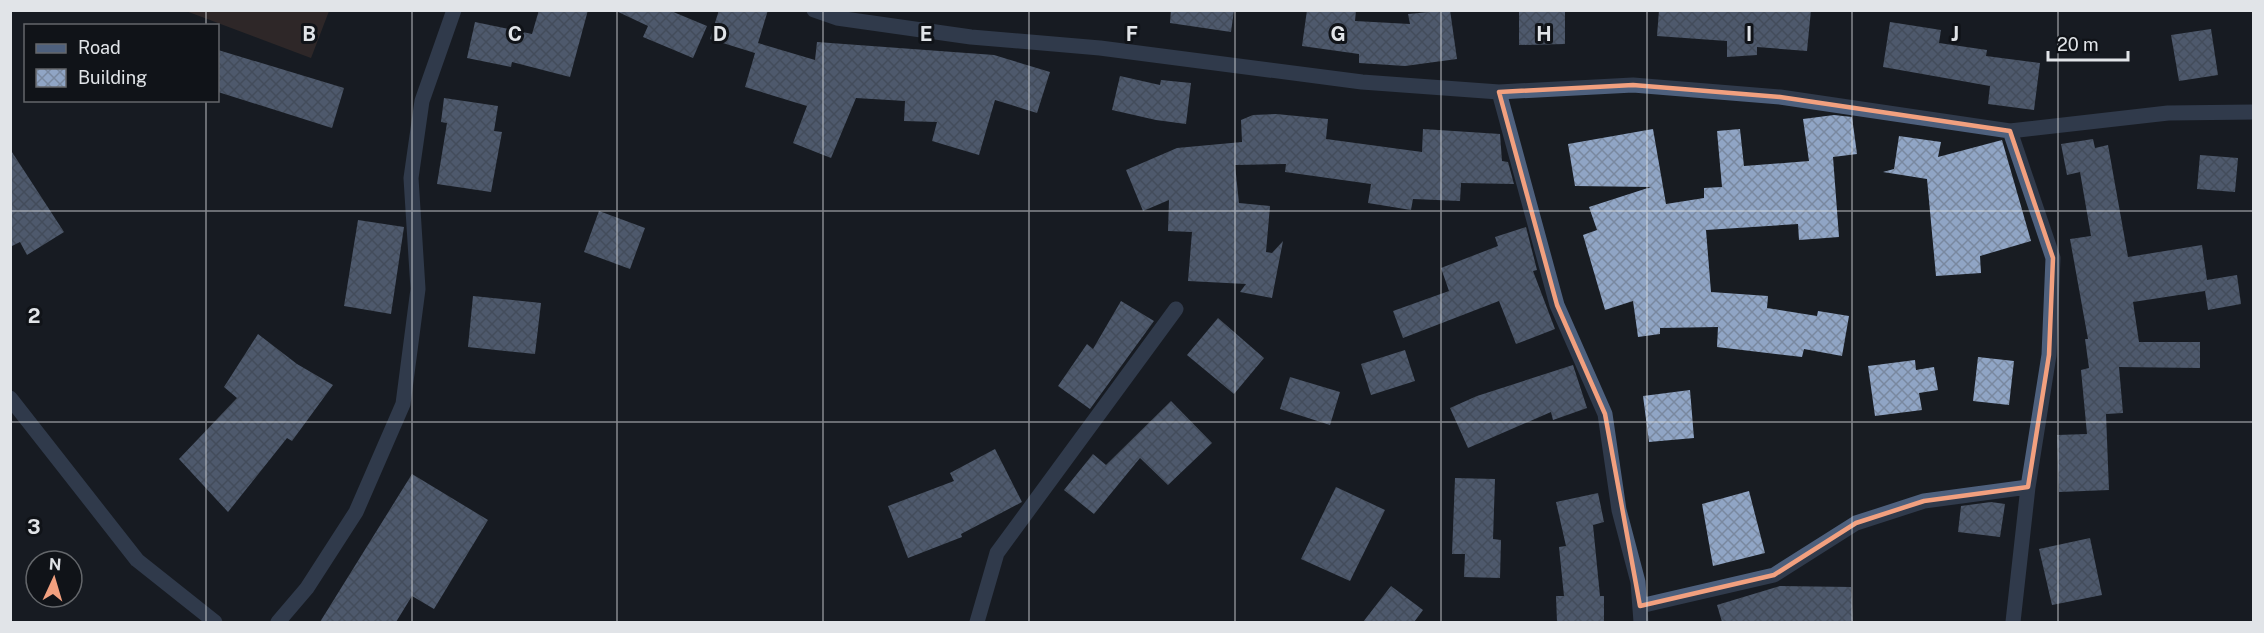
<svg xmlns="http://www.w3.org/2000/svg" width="2264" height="633" font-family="'Public Sans',sans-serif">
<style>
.park{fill:#4b372f}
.building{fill:url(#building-cross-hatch)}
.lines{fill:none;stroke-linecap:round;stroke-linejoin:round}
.minor{stroke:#4e607d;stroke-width:15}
.marked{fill:none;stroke:#f2a07f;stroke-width:4.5;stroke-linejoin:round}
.grid{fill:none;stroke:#e1e4e8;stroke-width:1.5;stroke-opacity:0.55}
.grid-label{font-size:20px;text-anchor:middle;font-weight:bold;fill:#e1e4e8;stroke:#101318;stroke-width:6;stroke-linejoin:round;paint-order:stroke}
</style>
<defs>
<pattern id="building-cross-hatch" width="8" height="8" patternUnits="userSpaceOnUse" patternTransform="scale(1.5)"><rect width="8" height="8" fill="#90a5c5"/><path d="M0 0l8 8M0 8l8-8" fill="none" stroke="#79889f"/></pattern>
</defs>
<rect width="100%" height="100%" fill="#181c22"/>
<path class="park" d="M 186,11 L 329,11 L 311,58 Z"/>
<path class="building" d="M 539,10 L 588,10 L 570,77 L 512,62 L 511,67 L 467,58 L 475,22 L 532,34 Z
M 614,10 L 671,11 L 707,26 L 693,58 L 643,37 L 648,26 Z
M 719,10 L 768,10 L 755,53 L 710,39 Z
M 1171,10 L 1234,10 L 1231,32 L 1170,23 Z
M 1307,10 L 1356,10 L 1355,21 L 1410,24 L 1408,14 L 1450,10 L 1457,59 L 1405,66 L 1359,63 L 1359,54 L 1302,46 Z
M 1519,10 L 1565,10 L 1565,44 L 1519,45 Z
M 1659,10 L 1811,10 L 1807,51 L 1757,47 L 1757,55 L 1727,57 L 1727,41 L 1657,36 Z
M 1890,22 L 1941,30 L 1939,43 L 1987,50 L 1986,56 L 2040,63 L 2034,110 L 1988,104 L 1990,86 L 1883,67 Z
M 2211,29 L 2218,75 L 2179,81 L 2171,35 Z
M 817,42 L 994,55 L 1050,72 L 1037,113 L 995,100 L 979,155 L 932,141 L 937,122 L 904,121 L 905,101 L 856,98 L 831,158 L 793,143 L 807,106 L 745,87 L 758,43 L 815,60 Z
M 218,50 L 344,88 L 332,128 L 218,92 Z
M 1120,76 L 1160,85 L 1161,80 L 1191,83 L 1186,124 L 1156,120 L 1112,110 Z
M 444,98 L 498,106 L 494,131 L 502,132 L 491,192 L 437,184 L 447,123 L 441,122 Z
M 1276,114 L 1328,119 L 1326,139 L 1422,152 L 1423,129 L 1500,134 L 1502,161 L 1508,162 L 1514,184 L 1461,183 L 1460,201 L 1413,199 L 1411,210 L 1368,203 L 1371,184 L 1285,172 L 1286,164 L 1235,165 L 1239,203 L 1270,206 L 1266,252 L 1272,253 L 1283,241 L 1272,298 L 1240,292 L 1246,284 L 1188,281 L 1192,232 L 1168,231 L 1169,200 L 1143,211 L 1126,170 L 1177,148 L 1242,142 L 1241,120 L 1253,115 Z
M 1834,115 L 1852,117 L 1857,154 L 1833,157 L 1839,237 L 1799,240 L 1798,224 L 1706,230 L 1711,292 L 1768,296 L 1767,308 L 1817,316 L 1818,311 L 1849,316 L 1842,356 L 1804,349 L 1802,357 L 1717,347 L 1718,327 L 1660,328 L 1660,334 L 1638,337 L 1633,301 L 1605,310 L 1583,235 L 1597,230 L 1589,207 L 1651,187 L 1575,186 L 1568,144 L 1653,129 L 1666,204 L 1704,198 L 1704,188 L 1722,187 L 1717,131 L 1740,129 L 1744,166 L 1809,161 L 1803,119 Z
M 1899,136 L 1941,142 L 1938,157 L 2002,140 L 2031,241 L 1980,256 L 1981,273 L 1936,276 L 1927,179 L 1883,172 L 1894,169 Z
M 2093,139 L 2095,148 L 2108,145 L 2128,257 L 2202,245 L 2207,280 L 2237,275 L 2241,304 L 2208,310 L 2205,291 L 2133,302 L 2139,342 L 2200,342 L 2200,368 L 2119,367 L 2123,413 L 2106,414 L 2109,490 L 2059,492 L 2057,435 L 2087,434 L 2081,370 L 2089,368 L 2085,339 L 2088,339 L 2070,239 L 2091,236 L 2080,172 L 2067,175 L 2061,144 Z
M 10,149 L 64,232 L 27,255 L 20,242 L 10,247 Z
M 2200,155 L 2238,158 L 2235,192 L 2197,189 Z
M 599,211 L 645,228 L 630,269 L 584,252 Z
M 358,220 L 404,227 L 391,314 L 344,306 Z
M 1526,227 L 1537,270 L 1533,271 L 1555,329 L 1516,344 L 1499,301 L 1403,338 L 1393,311 L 1449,291 L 1441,268 L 1498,246 L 1495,237 Z
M 473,296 L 541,303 L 535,354 L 468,347 Z
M 1121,301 L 1154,321 L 1090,409 L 1058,386 L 1087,344 L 1093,349 Z
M 1218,318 L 1264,358 L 1234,394 L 1187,355 Z
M 258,334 L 297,364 L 333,385 L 292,441 L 287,438 L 228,512 L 179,459 L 237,398 L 224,387 Z
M 1405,350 L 1415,381 L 1371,395 L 1361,364 Z
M 1978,357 L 2014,361 L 2009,405 L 1973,401 Z
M 1915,360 L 1916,370 L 1934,367 L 1938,390 L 1919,393 L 1922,410 L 1875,416 L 1868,366 Z
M 1573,365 L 1587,408 L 1553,420 L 1551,412 L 1468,448 L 1450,408 L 1477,396 Z
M 1290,377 L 1340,392 L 1330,425 L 1280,409 Z
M 1690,390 L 1694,438 L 1649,442 L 1643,396 Z
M 1171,401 L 1212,443 L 1168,485 L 1140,458 L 1094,514 L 1064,490 L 1093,454 L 1106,465 Z
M 995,449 L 1022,502 L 961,534 L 962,537 L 908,558 L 888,506 L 954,481 L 950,473 Z
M 412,474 L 488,520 L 434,609 L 412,596 L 396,622 L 320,622 Z
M 1455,478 L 1495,479 L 1493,539 L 1501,540 L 1500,578 L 1464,577 L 1465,554 L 1452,554 Z
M 1336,487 L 1385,510 L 1350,581 L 1301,559 Z
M 1749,491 L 1765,553 L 1713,566 L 1702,504 Z
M 1598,493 L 1604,522 L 1593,525 L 1600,596 L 1604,596 L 1604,622 L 1557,622 L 1556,596 L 1564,596 L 1559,547 L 1566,546 L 1556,502 Z
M 1991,502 L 2005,504 L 2000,537 L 1958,532 L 1961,506 Z
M 2090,538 L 2102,595 L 2052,605 L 2039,549 Z
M 1391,586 L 1423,610 L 1414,622 L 1363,622 Z
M 1780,586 L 1851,587 L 1853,622 L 1722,622 L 1717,605 Z"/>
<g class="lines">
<path class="minor" d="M 814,10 L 837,18 L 971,37 L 1100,48 L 1362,82 L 1499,92 L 1633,85 L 1780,97 L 2010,131 L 2168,113 L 2254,112
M 1499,92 L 1557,305 L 1605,414 L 1619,510 L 1638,582 L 1641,622
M 2010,131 L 2053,258 L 2049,355 L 2028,487 L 2013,622
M 10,398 L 137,560 L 215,622
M 1640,606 L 1774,575 L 1856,523 L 1924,501 L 2028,487
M 278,622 L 307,588 L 356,512 L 403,404 L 418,289 L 411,178 L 422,101 L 454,10
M 977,622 L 997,553 L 1176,309"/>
</g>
<path d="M0 0H2264V633H0ZM 1633,85 L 1780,97 L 2010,131 L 2053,258 L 2049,355 L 2028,487 L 1924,501 L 1856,523 L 1774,575 L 1640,606 L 1605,414 L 1557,305 L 1499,92 Z" fill="#181c22" fill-opacity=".55" fill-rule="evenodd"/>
<path class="marked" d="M 1633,85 L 1780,97 L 2010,131 L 2053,258 L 2049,355 L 2028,487 L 1924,501 L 1856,523 L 1774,575 L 1640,606 L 1605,414 L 1557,305 L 1499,92 Z"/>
<path class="grid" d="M 206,10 L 206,26M 412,10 L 412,622M 617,10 L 617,622M 823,10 L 823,622M 1029,10 L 1029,622M 1235,10 L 1235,622M 1441,10 L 1441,622M 1647,10 L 1647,622M 1852,10 L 1852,622M 2058,10 L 2058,622M 206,100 L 206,622M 10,211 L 2254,211M 10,422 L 2254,422"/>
<g class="grid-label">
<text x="309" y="41">B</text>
<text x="515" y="41">C</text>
<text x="720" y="41">D</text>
<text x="926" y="41">E</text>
<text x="1132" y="41">F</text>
<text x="1338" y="41">G</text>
<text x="1544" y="41">H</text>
<text x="1749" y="41">I</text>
<text x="1955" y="41">J</text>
<text x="34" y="323">2</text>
<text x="34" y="534">3</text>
</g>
<rect width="2264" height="633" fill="none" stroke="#e1e4e8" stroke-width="24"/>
<rect x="24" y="24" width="195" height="78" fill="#101318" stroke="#64676b" stroke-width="1.5"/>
<rect x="36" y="44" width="30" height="9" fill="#4e607d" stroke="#64676b" stroke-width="1.5"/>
<text x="78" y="54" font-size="18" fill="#e1e4e8">Road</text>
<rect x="36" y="69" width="30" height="18" fill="url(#building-cross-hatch)" stroke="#64676b" stroke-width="1.5"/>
<text x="78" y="84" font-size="18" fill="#e1e4e8">Building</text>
<g transform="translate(54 579) rotate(4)"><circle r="28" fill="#101318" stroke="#64676b" stroke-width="1.5"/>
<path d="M0-4.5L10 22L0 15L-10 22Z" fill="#f2a07f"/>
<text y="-9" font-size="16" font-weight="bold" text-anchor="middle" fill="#e1e4e8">N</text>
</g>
<path d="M2048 51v9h80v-9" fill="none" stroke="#e1e4e8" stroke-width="3"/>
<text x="2057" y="51" font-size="18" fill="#e1e4e8" stroke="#101318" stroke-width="4.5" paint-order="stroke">20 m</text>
</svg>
